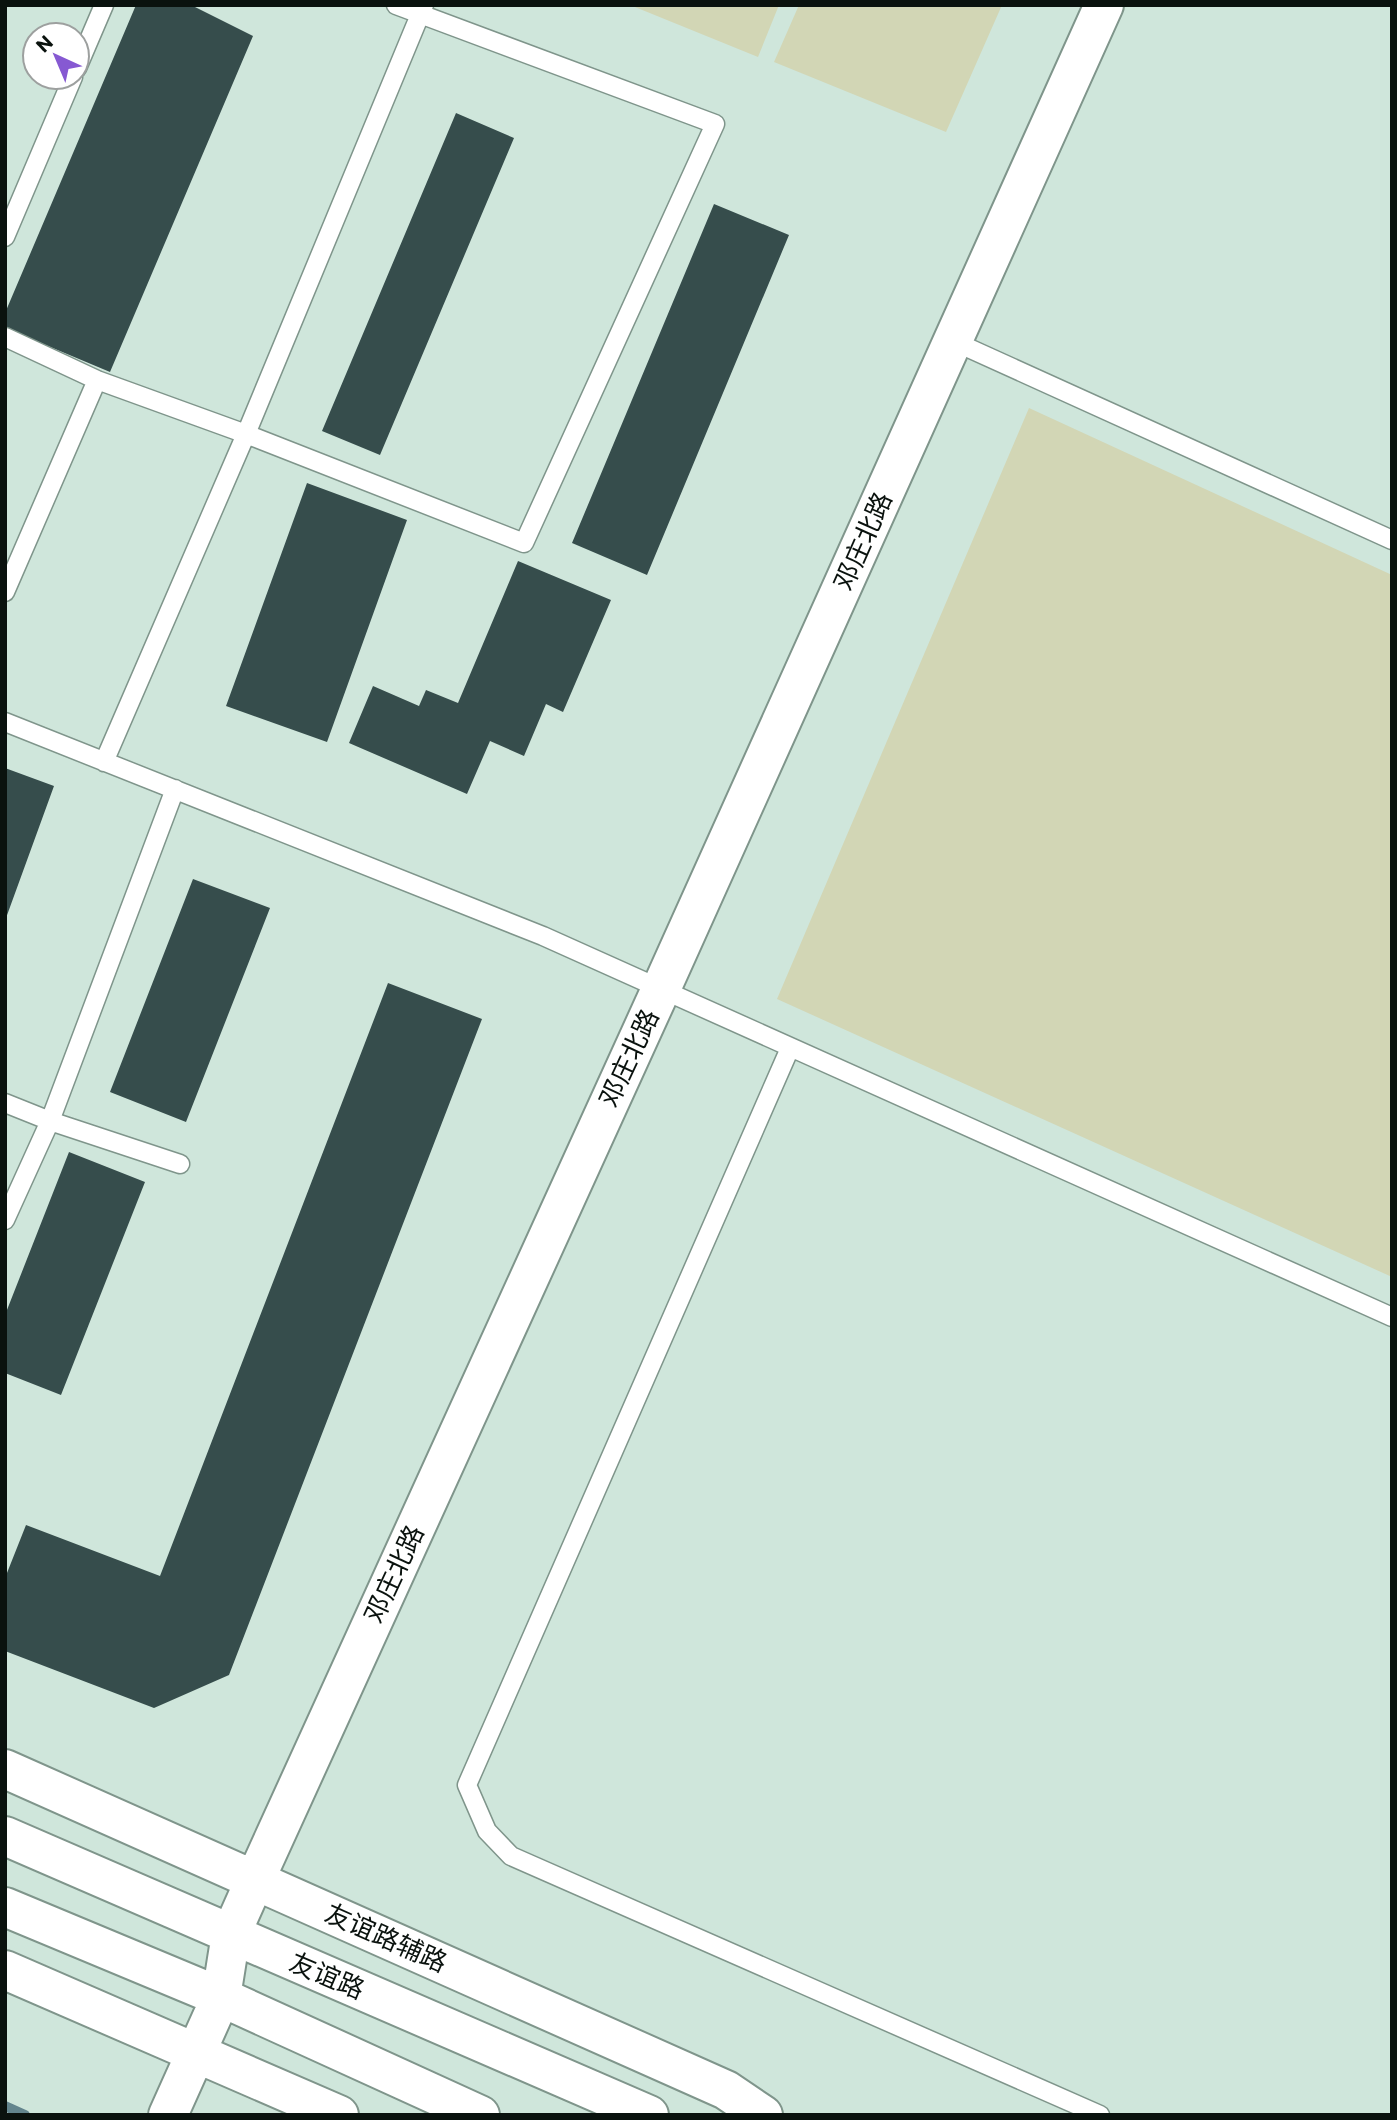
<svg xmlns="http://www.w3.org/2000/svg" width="1397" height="2120" font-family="Commissioner,'Noto Sans SC',sans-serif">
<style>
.green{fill:#d2d6b5}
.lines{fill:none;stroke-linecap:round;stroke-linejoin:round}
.stream{stroke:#63858d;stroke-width:10}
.building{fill:#364d4c}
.lane-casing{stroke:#7f958b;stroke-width:21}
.secondary-casing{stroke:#7f958b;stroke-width:42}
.lane{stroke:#fff;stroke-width:18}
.secondary{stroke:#fff;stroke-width:38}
.labels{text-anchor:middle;stroke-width:7;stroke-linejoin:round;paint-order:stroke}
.street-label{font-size:26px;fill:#0a120e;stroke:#fff}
</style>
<rect width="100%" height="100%" fill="#cfe6db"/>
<path class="green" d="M 630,5 L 779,5 L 758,57 Z
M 799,5 L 1002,5 L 946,132 L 774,62 Z
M 1029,408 L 1392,575 L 1392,1277 L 777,999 Z"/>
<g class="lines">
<path class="stream" d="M 5,2106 L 25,2115"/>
</g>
<path class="building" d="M 136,5 L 191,5 L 253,36 L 110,372 L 5,328 L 5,313 Z
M 456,113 L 514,138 L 380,455 L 322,431 Z
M 714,204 L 789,235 L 647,575 L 572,543 Z
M 307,483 L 407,520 L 327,742 L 226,706 Z
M 518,561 L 611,600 L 563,712 L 546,704 L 524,756 L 490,741 L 467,794 L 349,743 L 373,686 L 419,706 L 426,690 L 458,703 Z
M 5,768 L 54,786 L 6,918 L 5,918 Z
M 193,879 L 270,908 L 186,1122 L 110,1092 Z
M 388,983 L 482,1019 L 229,1675 L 154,1708 L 5,1651 L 5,1578 L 26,1525 L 160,1576 Z
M 69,1152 L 145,1182 L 61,1395 L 5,1373 L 5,1315 Z"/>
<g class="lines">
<g class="lane-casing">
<path id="lane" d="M 77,68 L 104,5
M 5,237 L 73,77
M 5,337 L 97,380 L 246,434 L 524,543 L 715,124 L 396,5
M 953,341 L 1392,540
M 5,592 L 97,380
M 5,722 L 543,936 L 1392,1317
M 104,762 L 246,434 L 424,5
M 790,1048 L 467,1785 L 487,1831 L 511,1856 L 1100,2115
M 5,1103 L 50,1121 L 180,1164
M 5,1220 L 50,1121 L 175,789"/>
</g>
<g class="secondary-casing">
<path id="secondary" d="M 5,1769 L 726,2090 L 763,2115
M 5,1836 L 649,2115
M 5,1907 L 221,1997 L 480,2115
M 5,1970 L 339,2115
M 168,2115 L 221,1997 L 231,1934 L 255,1880 L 661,989 L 1104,5"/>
</g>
<use href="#lane" class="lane"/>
<use href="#secondary" class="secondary"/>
</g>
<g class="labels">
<g class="street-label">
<text transform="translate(863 541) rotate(-66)" y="9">邓庄北路</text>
<text transform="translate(629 1058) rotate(-65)" y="9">邓庄北路</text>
<text transform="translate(394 1574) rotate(-65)" y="9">邓庄北路</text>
<text transform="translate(386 1938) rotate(24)" y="9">友谊路辅路</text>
<text transform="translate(327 1976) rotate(23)" y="9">友谊路</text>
</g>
</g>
<rect width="1397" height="2120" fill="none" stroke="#0a120e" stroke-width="14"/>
<g transform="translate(56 56) rotate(316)"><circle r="33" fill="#ffffff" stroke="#9da09f" stroke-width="2"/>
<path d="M0-5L12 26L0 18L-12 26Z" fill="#8659d2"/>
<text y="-10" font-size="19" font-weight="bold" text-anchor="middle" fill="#0a120e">N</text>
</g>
</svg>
